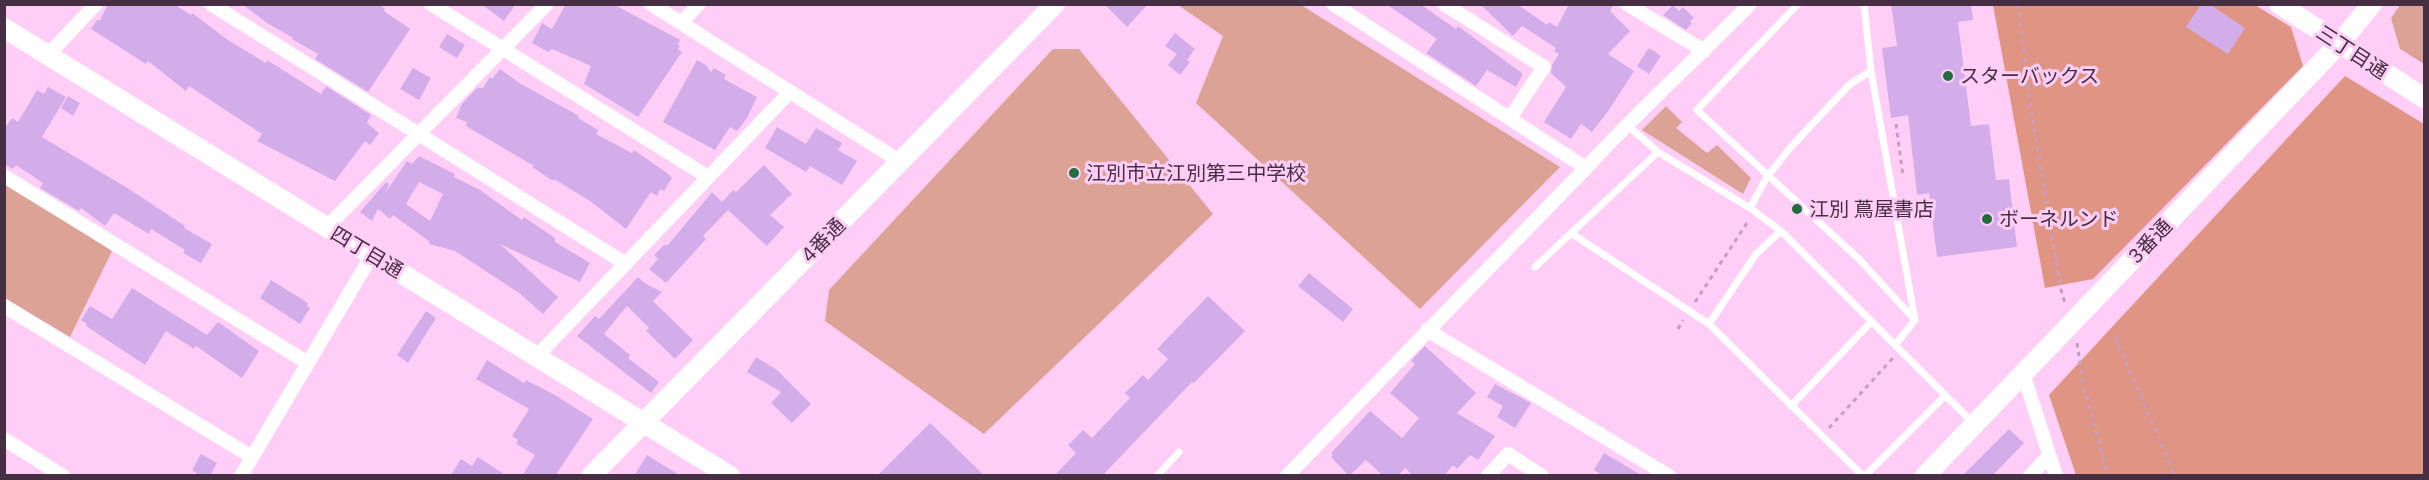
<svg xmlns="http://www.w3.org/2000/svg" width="2429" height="480" font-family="'IBM Plex Sans','Noto Sans JP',sans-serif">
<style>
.green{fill:#dca295}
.forest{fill:#e09484}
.building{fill:#d3adea;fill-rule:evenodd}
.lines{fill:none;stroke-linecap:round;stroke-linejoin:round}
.path{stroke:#c79ec0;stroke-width:3;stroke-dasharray:4.5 4.5;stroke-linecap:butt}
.lane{stroke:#fff;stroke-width:7}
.street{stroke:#fff;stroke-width:14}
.secondary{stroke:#fff;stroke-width:20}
.poi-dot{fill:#1f6e3e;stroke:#ffcef6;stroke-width:2}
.labels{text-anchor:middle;stroke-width:6;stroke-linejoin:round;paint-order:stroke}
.street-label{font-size:20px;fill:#472f43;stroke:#ffcef6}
.poi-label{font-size:20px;fill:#472f43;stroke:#ffcef6;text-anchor:start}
</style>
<rect width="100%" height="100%" fill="#ffcef6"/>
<path class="green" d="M 1178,5 L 1301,5 L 1560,167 L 1420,309 L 1196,103 L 1223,36 Z
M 2400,5 L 2424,5 L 2424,64 L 2400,49 L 2391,18 Z
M 1053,49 L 1079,49 L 1213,214 L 984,434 L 825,321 L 829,290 Z
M 1666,106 L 1682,122 L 1676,128 L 1707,153 L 1717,145 L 1751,178 L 1743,194 L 1642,130 Z
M 5,182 L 112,251 L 70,337 L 5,298 Z"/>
<path class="forest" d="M 1993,5 L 2255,5 L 2291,27 L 2303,66 L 2093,279 L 2045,288 Z
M 2345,76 L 2424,124 L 2424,475 L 2076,475 L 2049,395 Z"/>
<path class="building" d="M 108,4 L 174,4 L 191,15 L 192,13 L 228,40 L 266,63 L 267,60 L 321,94 L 326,86 L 371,115 L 367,123 L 379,133 L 370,145 L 365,141 L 335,181 L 257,141 L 262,134 L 189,86 L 186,91 L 148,61 L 146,64 L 91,29 L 97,20 L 100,20 Z
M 242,4 L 378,4 L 385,9 L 384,11 L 410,29 L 368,92 L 315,59 L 318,54 L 292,39 L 293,38 L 267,23 Z
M 481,4 L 516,4 L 504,21 Z
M 566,4 L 613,4 L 680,40 L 678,45 L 680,46 L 678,49 L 682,52 L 638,117 L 584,84 L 591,66 L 552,49 L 548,52 L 532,43 L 542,23 L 552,29 Z
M 1104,4 L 1148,4 L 1127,27 Z
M 1386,4 L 1420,4 L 1456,29 L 1458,26 L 1523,74 L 1516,87 L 1487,70 L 1476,86 L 1426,53 L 1437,39 Z
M 1480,4 L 1517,4 L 1547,25 L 1549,22 L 1557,27 L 1569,4 L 1614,4 L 1610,11 L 1630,31 L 1608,54 L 1634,71 L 1609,110 L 1592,132 L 1581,124 L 1571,139 L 1544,122 L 1566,87 L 1551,73 L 1552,65 L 1559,54 L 1554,51 L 1556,48 L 1522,26 L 1513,36 Z
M 1891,4 L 1971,4 L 1973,20 L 1958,22 L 1971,126 L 1989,124 L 1996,180 L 2009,179 L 2017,247 L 1937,257 L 1929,193 L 1917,195 L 1908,115 L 1891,118 L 1882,48 L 1897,46 Z
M 2201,4 L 2209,4 L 2245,28 L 2228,54 L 2186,27 Z
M 1673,5 L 1679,11 L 1683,7 L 1694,18 L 1690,21 L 1692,23 L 1686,30 L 1663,15 Z
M 1175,33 L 1195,49 L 1187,60 L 1190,62 L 1180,75 L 1168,65 L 1177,54 L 1165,46 Z
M 447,34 L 465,45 L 457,58 L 439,47 Z
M 1649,48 L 1661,56 L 1649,74 L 1637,66 Z
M 697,60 L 706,65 L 711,72 L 714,68 L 726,75 L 724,79 L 757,97 L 747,118 L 737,131 L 730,127 L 715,150 L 663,122 Z
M 413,68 L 431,78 L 419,100 L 400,89 Z
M 500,69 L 521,84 L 579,116 L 578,118 L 598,130 L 596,134 L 632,153 L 634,150 L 667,173 L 672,178 L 664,191 L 660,189 L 657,196 L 651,192 L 626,229 L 590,201 L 554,179 L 553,181 L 532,167 L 534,166 L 466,126 L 467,122 L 456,118 L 462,104 L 477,88 L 483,88 L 490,77 L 492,79 Z
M 48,87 L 66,97 L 42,137 L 129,189 L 185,226 L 184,228 L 212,244 L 201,263 L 183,253 L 185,250 L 151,229 L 149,234 L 114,213 L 105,226 L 81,208 L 79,211 L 40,188 L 43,183 L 16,165 L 13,169 L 4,164 L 4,129 L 12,118 L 18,122 L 37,90 L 44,94 Z
M 68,96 L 80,103 L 73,116 L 61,108 Z
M 777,127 L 806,144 L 816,128 L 842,143 L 838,150 L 857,161 L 842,185 L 810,166 L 806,172 L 765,148 Z
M 419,156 L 455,174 L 454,177 L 480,190 L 522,220 L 524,217 L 555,238 L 555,242 L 590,263 L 580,282 L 500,244 L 558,297 L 543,314 L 519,293 L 455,251 L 429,244 L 430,242 L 393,215 L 390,219 L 378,209 L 372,221 L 360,212 L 386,182 L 389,184 L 386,192 L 407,161 L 412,164 ZM 419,182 L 443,194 L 430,221 L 406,204 Z
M 764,165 L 792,194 L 770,215 L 784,227 L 767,246 L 728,210 L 703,236 L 706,239 L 666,283 L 649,269 L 658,259 L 654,255 L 664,245 L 668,245 L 712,192 L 722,202 L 733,190 L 736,192 Z
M 1309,273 L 1353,309 L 1343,322 L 1298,286 Z
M 638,277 L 646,284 L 662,292 L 653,301 L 693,340 L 675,359 L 646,331 L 649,328 L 627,306 L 604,334 L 630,355 L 628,358 L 659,382 L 651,393 L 577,336 L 595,316 L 599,319 Z
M 271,280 L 308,303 L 307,306 L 310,308 L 300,324 L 260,298 Z
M 132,288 L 207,335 L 218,322 L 259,351 L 242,378 L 196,346 L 194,349 L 166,331 L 145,365 L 86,326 L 87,324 L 81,320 L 90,306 L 112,319 Z
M 1208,296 L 1245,331 L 1194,383 L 1192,382 L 1102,476 L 1054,476 L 1076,453 L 1068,445 L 1083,430 L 1092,438 L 1130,398 L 1125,393 L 1143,375 L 1148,380 L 1168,359 L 1157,349 Z
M 426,311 L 436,318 L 408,363 L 397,355 Z
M 1425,346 L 1476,393 L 1457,413 L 1495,436 L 1478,460 L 1470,455 L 1457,469 L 1453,465 L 1444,476 L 1413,476 L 1405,468 L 1398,476 L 1383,476 L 1366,460 L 1349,476 L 1331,457 L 1333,455 L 1331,453 L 1370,411 L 1402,438 L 1419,418 L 1390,393 L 1415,364 L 1411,361 Z
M 756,357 L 777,370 L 811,404 L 792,423 L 771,403 L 781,392 L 747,372 Z
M 487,360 L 524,383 L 526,380 L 555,395 L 593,419 L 555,476 L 522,476 L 535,455 L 516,444 L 518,440 L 512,436 L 529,409 L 476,379 Z
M 1495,384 L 1531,403 L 1515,428 L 1497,417 L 1503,406 L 1487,397 Z
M 930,423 L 985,476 L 877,476 Z
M 2009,429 L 2024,443 L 1992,476 L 1962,476 Z
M 1604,453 L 1643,476 L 1603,476 L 1594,470 Z
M 201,454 L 217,463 L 210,476 L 200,476 L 192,470 Z
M 647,455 L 681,476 L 634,476 Z
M 478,457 L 507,476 L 450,476 L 461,459 L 472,466 Z"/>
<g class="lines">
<path class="path" d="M 2018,4 L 2031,109 L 2061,290 L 2065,303
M 1896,124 L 1903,176
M 1695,302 L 1749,220
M 1678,329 L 1683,320
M 2115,337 L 2175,476
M 2077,343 L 2083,382 L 2108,476
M 1829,428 L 1893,358"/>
<path class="lane" d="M 1798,4 L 1697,110 L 1859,259 L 1915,320
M 1864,4 L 1871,71 L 1915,320 L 1896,344
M 1626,124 L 1658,152 L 1750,208 L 1781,231 L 1972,422
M 1750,208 L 1767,177 L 1790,148 L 1849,85 L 1871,71
M 1571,233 L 1709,324 L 1863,476
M 1535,267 L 1658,152
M 1709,324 L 1756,254 L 1781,231
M 1791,406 L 1872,321
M 1157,476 L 1179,452
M 1865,476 L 1945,396"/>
<path class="street" d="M 211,4 L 626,264
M 431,4 L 708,177
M 651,4 L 901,162
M 1333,4 L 1586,168
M 1444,4 L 1544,67 L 1510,118
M 1627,4 L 1704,51
M 681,23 L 699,4
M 48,55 L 96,4
M 4,176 L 308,363
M 327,227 L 547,4
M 4,306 L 252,457
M 1427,330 L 1669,476
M 537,356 L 790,92
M 2023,373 L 2056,476
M 4,439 L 63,476
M 241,476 L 372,255
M 1287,476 L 1586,168 C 1638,111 1695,60 1750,4
M 1488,476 L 1508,454 L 1542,476
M 2030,476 L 2049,456"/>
<path class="secondary" d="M 2279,4 L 2424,98
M 4,28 L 730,476
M 591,476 L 1055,4
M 1925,476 L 2340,43 L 2372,4"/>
</g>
<g class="poi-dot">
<circle cx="1948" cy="76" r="6"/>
<circle cx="1074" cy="173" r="6"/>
<circle cx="1797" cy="209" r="6"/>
<circle cx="1987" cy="219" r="6"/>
</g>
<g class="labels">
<g class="street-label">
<text transform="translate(2352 52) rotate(33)" y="7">三丁目通</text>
<text transform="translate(823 240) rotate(-45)" y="7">4番通</text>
<text transform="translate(2150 241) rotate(-46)" y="7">3番通</text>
<text transform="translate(367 252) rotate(31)" y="7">四丁目通</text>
</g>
<g class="poi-label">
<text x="1960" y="83">スターバックス</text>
<text x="1086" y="180">江別市立江別第三中学校</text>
<text x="1809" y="216">江別 蔦屋書店</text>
<text x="1999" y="226">ボーネルンド</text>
</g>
</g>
<rect width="2429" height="480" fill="none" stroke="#472f43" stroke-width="12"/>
</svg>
